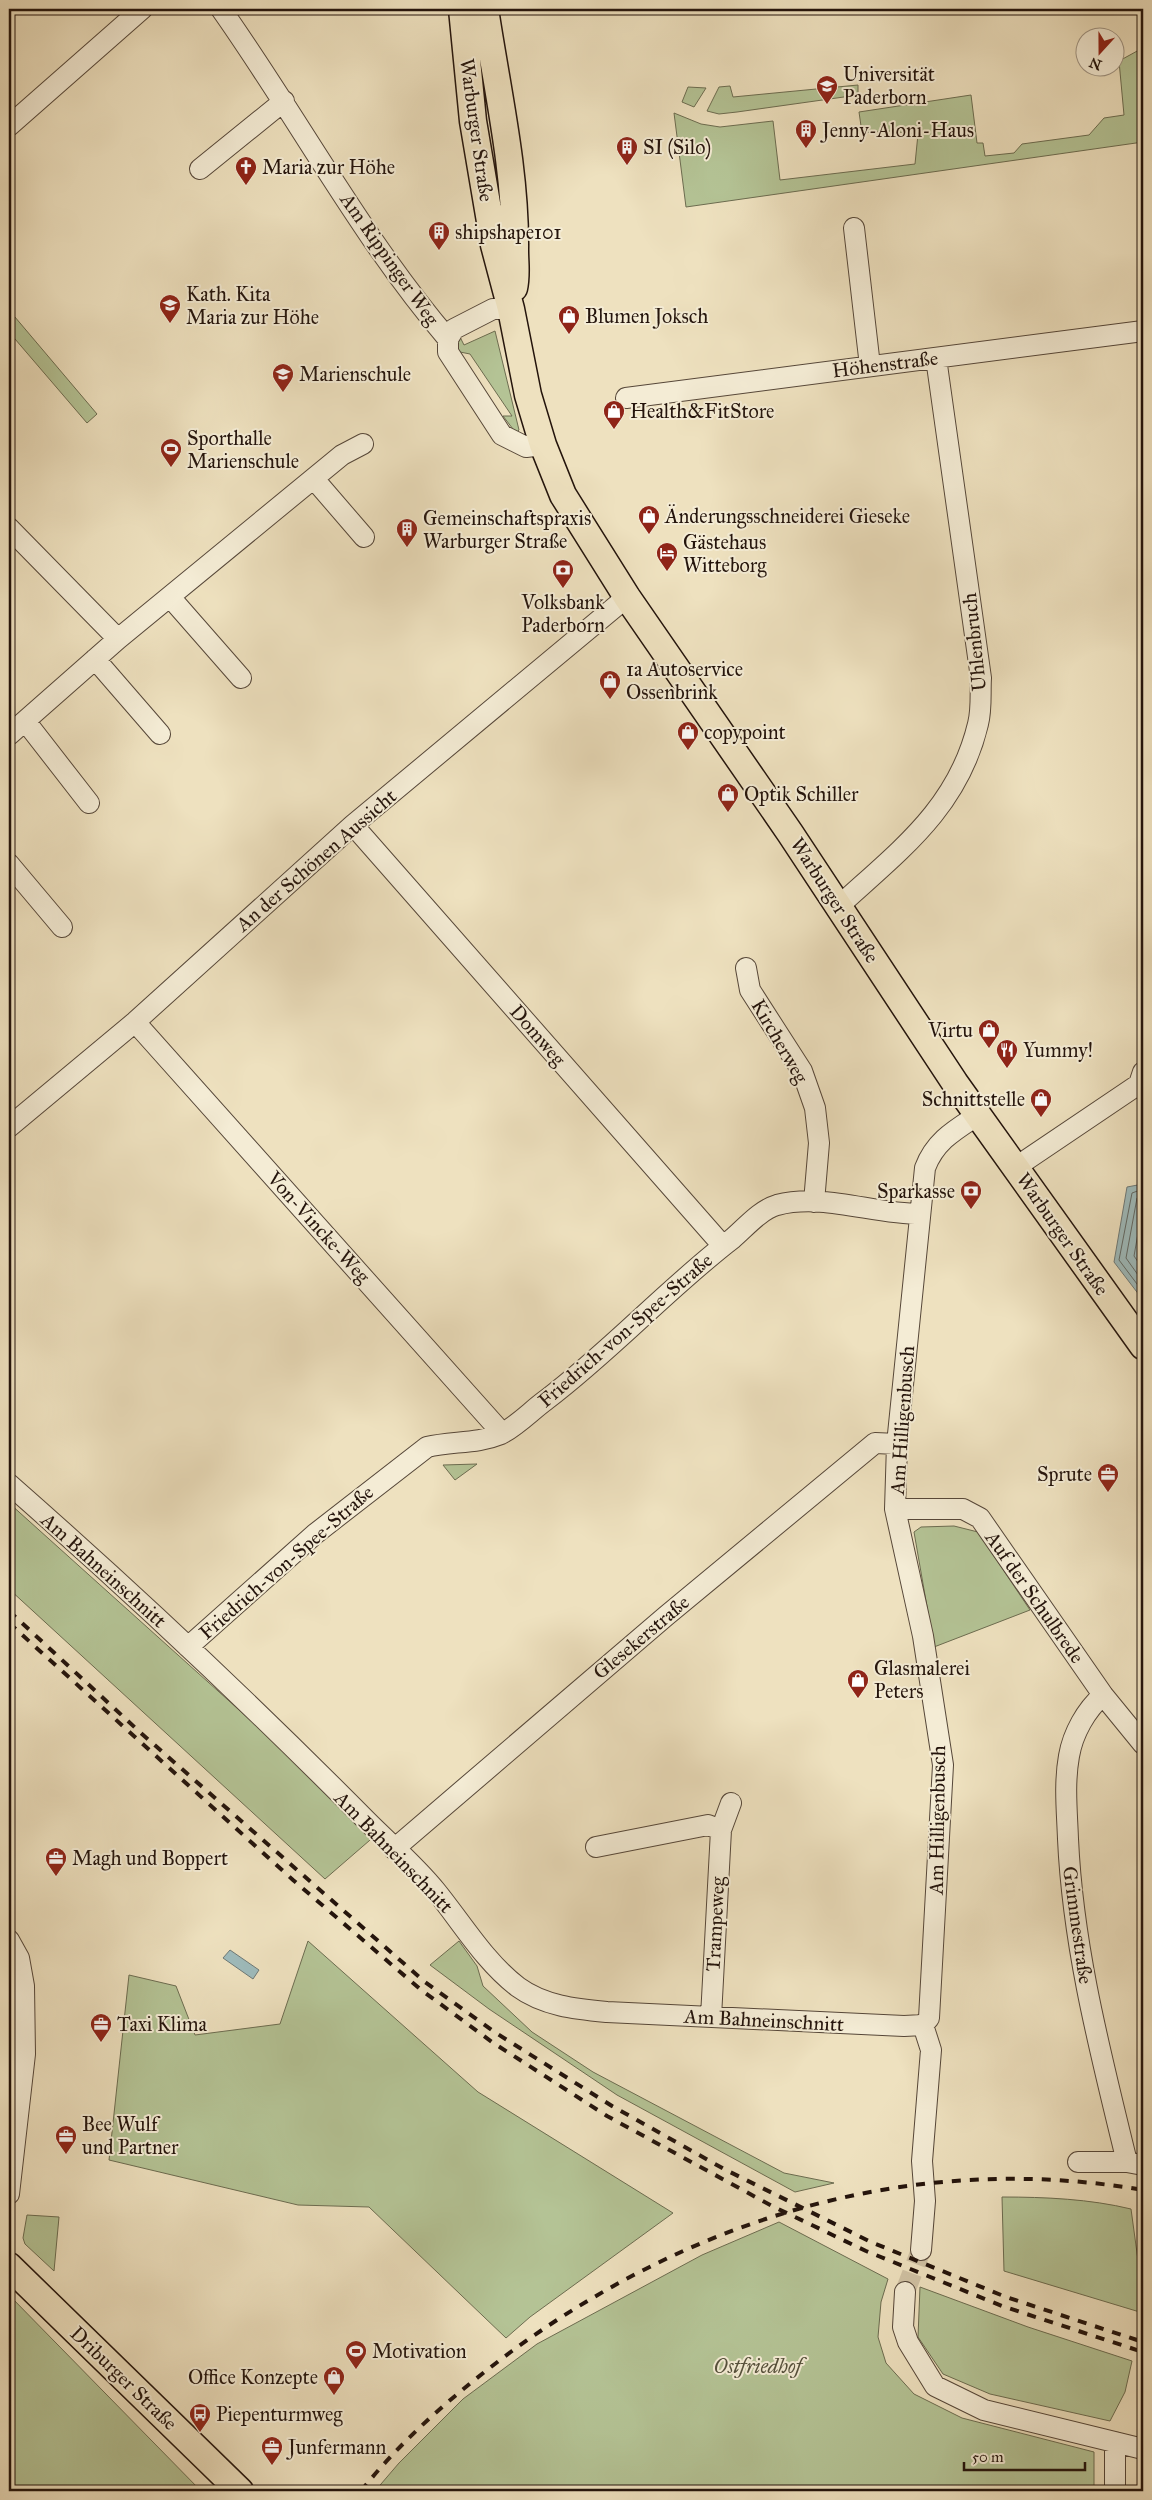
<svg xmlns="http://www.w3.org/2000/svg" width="1152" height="2500" font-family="'IM FELL Great Primer',serif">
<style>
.green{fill:#b4c395;stroke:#6c6c50}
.water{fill:#9ebbbc;stroke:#6d7876}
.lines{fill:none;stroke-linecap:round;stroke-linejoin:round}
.shore{stroke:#616864;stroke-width:1}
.minor-tunnel{stroke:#d0c2a4;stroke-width:20;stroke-dasharray:20 10;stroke-linecap:butt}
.minor-casing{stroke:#564739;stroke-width:22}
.major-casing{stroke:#24140c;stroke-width:29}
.minor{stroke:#f4ecd5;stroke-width:20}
.major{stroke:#eee1bf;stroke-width:26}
.rail{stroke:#24140c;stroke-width:4;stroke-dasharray:9 9;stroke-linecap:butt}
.labels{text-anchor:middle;stroke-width:4;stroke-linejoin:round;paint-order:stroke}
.poi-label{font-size:20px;fill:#24140c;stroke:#f4ecd5;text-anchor:start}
.street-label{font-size:20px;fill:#24140c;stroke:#f4ecd5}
.park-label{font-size:20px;font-style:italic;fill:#56513c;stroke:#f4ecd5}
</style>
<rect width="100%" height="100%" fill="#eee1bf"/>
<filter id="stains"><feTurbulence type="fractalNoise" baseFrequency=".004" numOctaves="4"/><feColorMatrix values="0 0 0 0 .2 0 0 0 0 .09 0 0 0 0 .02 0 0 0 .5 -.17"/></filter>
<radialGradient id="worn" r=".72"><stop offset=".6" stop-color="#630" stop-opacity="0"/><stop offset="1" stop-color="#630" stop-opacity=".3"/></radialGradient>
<path class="green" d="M 1139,50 L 1143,50 L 1143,142 L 686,207 L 674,113 L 701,124 L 720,127 L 773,121 L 780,180 L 915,164 L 918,134 L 888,131 L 862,133 L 859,112 L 971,95 L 977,143 L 983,143 L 985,156 L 1014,153 L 1022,144 L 1089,135 L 1104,118 L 1124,115 L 1119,61 Z
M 858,85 L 858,95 L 737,112 L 719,114 L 707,111 L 719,87 L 730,86 L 733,97 Z
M 688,87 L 706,88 L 694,107 L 682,102 Z
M 9,310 L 97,414 L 87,423 L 9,332 Z
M 495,331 L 519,430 L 516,433 L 503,416 L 512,416 L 470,354 L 455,351 L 459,335 L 464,345 Z
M 477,1464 L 455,1480 L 443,1465 Z
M 9,1503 L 377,1834 L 325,1879 L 9,1589 Z
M 954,1526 L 978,1532 L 1030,1610 L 934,1647 L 914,1532 L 921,1527 Z
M 308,1941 L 478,2092 L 673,2213 L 530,2317 L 506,2338 L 369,2207 L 298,2205 L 109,2160 L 129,1975 L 176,1986 L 195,2035 L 280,2024 Z
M 459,1941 L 477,1966 L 483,1986 L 532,2032 L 593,2072 L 784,2173 L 834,2183 L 795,2192 L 617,2095 L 489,2009 L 430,1965 Z
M 1002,2197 C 1045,2197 1090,2199 1131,2209 L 1143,2297 L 1143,2313 L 1004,2271 Z
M 27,2215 L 59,2217 L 54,2271 L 25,2244 L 23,2238 Z
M 779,2222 L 888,2279 L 881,2302 L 878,2337 L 886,2363 L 914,2394 L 962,2418 L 1094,2452 L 1094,2491 L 375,2491 L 399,2463 L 463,2399 L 537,2344 L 702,2255 Z
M 920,2287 L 1028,2327 L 1132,2361 L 1125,2392 L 1110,2421 L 990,2394 L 943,2374 L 918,2337 Z
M 9,2295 L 201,2491 L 9,2491 Z"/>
<path class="water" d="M 1143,1184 L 1143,1300 L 1114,1262 L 1127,1187 Z
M 230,1950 L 259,1970 L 253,1979 L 223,1958 Z"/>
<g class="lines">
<path class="shore" d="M 1143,1189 L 1132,1193 L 1119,1260 L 1143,1292
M 1143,1195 L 1137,1198 L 1126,1258 L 1143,1282
M 1143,1205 L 1134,1256 L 1143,1269"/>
<path class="minor-tunnel" d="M 905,2292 L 921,2250"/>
<g class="minor-casing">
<path id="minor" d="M 221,9 C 298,118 361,237 448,339
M 9,126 L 142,9
M 200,169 L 284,101
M 854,228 L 870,366
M 511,309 L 493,309 L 454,329 L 448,339 L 448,352 L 502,435 L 526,447 L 543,445
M 626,398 L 1143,331
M 314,479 L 364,537
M 9,528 L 118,639
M 170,597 L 241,678
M 95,659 L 160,734
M 26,722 L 89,803
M 9,735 L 118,639 L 342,455 L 363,444
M 353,825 L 723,1246
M 9,864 L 62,927
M 839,906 C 900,850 958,808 978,724 C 982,709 980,692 981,678 L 936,358
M 746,968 L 750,990 L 802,1071 L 815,1108 L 819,1143 L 814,1202
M 135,1022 L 502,1433
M 9,1127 L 135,1022 L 353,825 L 627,597
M 1016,1167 L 1139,1084 L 1143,1072
M 9,1484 C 132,1592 252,1705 368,1822 C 390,1844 416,1866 436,1891 C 462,1923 485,1962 518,1987 C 544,2006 576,2009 607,2012 L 904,2026 L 923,2025
M 895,1509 L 963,1509 L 980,1518 L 1103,1695 L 1143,1744
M 188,1647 L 315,1534 L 427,1447 C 452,1441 477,1444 501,1434 C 517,1426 532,1410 546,1400 C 612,1350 667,1289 732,1239 C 745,1228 760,1210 777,1205 C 823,1193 873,1214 920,1214
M 1103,1695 C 1086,1710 1073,1733 1069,1756 C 1064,1784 1067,1811 1068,1839 C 1073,1949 1101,2055 1127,2162
M 721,1830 L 731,1803
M 596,1847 L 708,1825 L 721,1830 L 711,2017
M 394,1849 L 666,1616 L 875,1443 L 897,1444
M 9,1940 L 19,1958 L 24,1986 L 25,2054 L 9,2194
M 923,2025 L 929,2018 L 943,1765 L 923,1636 L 895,1509 L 897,1444 L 925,1168 C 935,1141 955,1130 978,1115
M 1078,2162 L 1127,2162 L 1143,2165
M 921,2250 L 925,2201 L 922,2161 L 931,2050 L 923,2025
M 905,2292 L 903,2327 L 908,2342 L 935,2386 L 984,2410 L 1143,2449
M 1115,2491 L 1115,2442"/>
</g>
<g class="major-casing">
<path id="major" d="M 462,9 L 473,121 L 494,245 L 511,309 L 528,395 L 543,445 L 563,495 L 627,597 L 790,833 L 955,1083 L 1143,1346
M 485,9 C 497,89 516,170 515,250 C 515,264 517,275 514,288
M 9,2266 L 240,2491"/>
</g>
<use href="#minor" class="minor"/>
<use href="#major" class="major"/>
<path class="rail" d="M 9,1611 L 142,1734 L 425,1982 L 496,2033 L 612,2106 L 724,2169 L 871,2242 L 1006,2297 L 1143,2342
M 9,1623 L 293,1880 L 420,1989 L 492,2042 L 607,2116 L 772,2206 L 866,2251 L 1002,2306 L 1143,2352
M 361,2491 C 404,2437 457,2392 512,2351 C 697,2216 916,2151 1143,2190"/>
</g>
<defs>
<g id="university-pin" transform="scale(1.125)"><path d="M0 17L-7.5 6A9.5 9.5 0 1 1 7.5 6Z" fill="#8f2418" stroke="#f4ecd5"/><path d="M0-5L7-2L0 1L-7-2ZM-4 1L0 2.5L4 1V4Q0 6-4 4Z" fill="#fff"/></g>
<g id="building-pin" transform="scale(1.125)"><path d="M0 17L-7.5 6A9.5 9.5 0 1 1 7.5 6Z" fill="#8f2418" stroke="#f4ecd5"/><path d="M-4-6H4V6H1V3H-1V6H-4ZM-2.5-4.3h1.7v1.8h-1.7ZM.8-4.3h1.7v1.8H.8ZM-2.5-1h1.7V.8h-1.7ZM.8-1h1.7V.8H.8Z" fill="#fff"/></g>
<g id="church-pin" transform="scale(1.125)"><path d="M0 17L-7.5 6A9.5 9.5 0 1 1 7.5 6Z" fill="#8f2418" stroke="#f4ecd5"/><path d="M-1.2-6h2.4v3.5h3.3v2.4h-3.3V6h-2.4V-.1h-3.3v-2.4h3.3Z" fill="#fff"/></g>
<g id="school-pin" transform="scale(1.125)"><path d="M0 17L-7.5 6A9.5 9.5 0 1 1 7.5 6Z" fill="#8f2418" stroke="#f4ecd5"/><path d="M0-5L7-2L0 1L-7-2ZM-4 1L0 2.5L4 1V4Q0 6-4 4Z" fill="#fff"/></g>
<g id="shop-pin" transform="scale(1.125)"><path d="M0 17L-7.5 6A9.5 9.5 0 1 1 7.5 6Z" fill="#8f2418" stroke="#f4ecd5"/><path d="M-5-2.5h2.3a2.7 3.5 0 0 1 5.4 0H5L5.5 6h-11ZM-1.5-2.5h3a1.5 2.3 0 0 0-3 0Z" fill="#fff"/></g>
<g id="stadium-pin" transform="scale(1.125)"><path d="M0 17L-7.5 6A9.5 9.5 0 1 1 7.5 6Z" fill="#8f2418" stroke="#f4ecd5"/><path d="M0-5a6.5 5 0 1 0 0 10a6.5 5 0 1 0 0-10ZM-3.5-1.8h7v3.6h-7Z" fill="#fff"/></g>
<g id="hotel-pin" transform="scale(1.125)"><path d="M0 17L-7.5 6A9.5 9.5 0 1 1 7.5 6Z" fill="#8f2418" stroke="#f4ecd5"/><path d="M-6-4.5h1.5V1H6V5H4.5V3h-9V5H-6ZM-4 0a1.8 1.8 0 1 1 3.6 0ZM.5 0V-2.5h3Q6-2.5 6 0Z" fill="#fff"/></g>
<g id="bank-pin" transform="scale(1.125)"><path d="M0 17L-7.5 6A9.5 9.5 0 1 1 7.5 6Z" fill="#8f2418" stroke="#f4ecd5"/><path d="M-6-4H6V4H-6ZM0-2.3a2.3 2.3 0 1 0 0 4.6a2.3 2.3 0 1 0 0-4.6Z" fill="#fff"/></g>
<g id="restaurant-pin" transform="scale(1.125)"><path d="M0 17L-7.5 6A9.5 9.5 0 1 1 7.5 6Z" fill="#8f2418" stroke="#f4ecd5"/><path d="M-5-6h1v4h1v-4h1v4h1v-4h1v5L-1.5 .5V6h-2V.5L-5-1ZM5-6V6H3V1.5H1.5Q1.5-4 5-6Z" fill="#fff"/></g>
<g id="office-pin" transform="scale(1.125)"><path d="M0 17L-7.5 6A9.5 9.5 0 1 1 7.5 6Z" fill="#8f2418" stroke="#f4ecd5"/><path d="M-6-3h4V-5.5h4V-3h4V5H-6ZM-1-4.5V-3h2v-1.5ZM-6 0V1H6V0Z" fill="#fff"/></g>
<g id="bus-pin" transform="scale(1.125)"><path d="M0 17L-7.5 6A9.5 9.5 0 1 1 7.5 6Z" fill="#8f2418" stroke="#f4ecd5"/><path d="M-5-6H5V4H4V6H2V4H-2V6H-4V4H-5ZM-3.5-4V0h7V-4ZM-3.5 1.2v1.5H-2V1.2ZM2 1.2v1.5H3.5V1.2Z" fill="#fff"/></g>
</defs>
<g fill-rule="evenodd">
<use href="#university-pin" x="827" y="86"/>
<use href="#building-pin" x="806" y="130"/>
<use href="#building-pin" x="627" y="147"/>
<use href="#church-pin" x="246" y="167"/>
<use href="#building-pin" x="439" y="232"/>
<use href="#school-pin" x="170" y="305"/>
<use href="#shop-pin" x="569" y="316"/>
<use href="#school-pin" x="283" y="374"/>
<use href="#shop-pin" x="614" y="411"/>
<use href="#stadium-pin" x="171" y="449"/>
<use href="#shop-pin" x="649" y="516"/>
<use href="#building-pin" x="407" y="529"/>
<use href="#hotel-pin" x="667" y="553"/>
<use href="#bank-pin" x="563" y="570"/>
<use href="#shop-pin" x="610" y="681"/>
<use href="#shop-pin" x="688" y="732"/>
<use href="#shop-pin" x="728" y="794"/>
<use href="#shop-pin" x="989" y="1030"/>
<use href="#restaurant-pin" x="1007" y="1050"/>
<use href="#shop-pin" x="1041" y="1099"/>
<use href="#bank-pin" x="971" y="1191"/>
<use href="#office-pin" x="1108" y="1474"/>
<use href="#shop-pin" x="858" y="1680"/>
<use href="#office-pin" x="56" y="1858"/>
<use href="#office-pin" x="101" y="2024"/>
<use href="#office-pin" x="66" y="2136"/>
<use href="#stadium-pin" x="356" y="2351"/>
<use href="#shop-pin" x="334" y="2377"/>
<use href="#bus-pin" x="200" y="2414"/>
<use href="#office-pin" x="272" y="2447"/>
</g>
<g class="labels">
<g class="poi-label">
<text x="843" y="81">Universität<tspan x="843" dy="23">Paderborn</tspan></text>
<text x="822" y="137">Jenny-Aloni-Haus</text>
<text x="643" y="154">SI (Silo)</text>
<text x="262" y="174">Maria zur Höhe</text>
<text x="455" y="239">shipshape101</text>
<text x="186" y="301">Kath. Kita<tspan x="186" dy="23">Maria zur Höhe</tspan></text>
<text x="585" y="323">Blumen Joksch</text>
<text x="299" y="381">Marienschule</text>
<text x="630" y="418">Health&amp;FitStore</text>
<text x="187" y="445">Sporthalle<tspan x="187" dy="23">Marienschule</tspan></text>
<text x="665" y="523">Änderungsschneiderei Gieseke</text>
<text x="423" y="525">Gemeinschaftspraxis<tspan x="423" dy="23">Warburger Straße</tspan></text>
<text x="683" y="549">Gästehaus<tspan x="683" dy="23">Witteborg</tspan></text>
<text x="563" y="609" text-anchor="middle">Volksbank<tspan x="563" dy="23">Paderborn</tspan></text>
<text x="626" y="676">1a Autoservice<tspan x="626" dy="23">Ossenbrink</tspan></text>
<text x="704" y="739">copypoint</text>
<text x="744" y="801">Optik Schiller</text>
<text x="973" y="1037" text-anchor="end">Virtu</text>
<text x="1023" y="1057">Yummy!</text>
<text x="1025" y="1106" text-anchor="end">Schnittstelle</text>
<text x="955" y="1198" text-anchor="end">Sparkasse</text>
<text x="1092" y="1481" text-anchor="end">Sprute</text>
<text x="874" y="1675">Glasmalerei<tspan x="874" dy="23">Peters</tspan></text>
<text x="72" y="1865">Magh und Boppert</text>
<text x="117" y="2031">Taxi Klima</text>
<text x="82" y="2131">Bee Wulf<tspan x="82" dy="23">und Partner</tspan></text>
<text x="372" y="2358">Motivation</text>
<text x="318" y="2384" text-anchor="end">Office Konzepte</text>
<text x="216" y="2421">Piepenturmweg</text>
<text x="288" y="2454">Junfermann</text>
</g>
<g class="street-label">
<text transform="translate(477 130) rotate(82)" y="7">Warburger Straße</text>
<text transform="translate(390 259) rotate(55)" y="7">Am Rippinger Weg</text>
<text transform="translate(885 364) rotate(-7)" y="7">Höhenstraße</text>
<text transform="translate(974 642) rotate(-96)" y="7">Uhlenbruch</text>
<text transform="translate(316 860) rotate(-41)" y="7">An der Schönen Aussicht</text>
<text transform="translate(835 900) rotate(57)" y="7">Warburger Straße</text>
<text transform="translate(538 1035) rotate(49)" y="7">Domweg</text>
<text transform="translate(780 1041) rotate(60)" y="7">Kircherweg</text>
<text transform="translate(319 1227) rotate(48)" y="7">Von-Vincke-Weg</text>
<text transform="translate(1063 1234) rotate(55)" y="7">Warburger Straße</text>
<text transform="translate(625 1330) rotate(-41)" y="7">Friedrich-von-Spee-Straße</text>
<text transform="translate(902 1420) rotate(-86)" y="7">Am Hilligenbusch</text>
<text transform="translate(286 1562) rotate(-41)" y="7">Friedrich-von-Spee-Straße</text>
<text transform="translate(104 1570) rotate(42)" y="7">Am Bahneinschnitt</text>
<text transform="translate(1035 1597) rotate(55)" y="7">Auf der Schulbrede</text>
<text transform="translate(641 1637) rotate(-40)" y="7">Glesekerstraße</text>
<text transform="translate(937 1820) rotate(-89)" y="7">Am Hilligenbusch</text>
<text transform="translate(394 1852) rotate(46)" y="7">Am Bahneinschnitt</text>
<text transform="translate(715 1924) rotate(-87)" y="7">Trampeweg</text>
<text transform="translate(1078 1925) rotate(82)" y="7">Grimmestraße</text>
<text transform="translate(764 2020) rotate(3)" y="7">Am Bahneinschnitt</text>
<text transform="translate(124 2378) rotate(44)" y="7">Driburger Straße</text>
</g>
<g class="park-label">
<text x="758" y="2373">Ostfriedhof</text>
</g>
</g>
<rect width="1152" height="2500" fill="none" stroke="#eee1bf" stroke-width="30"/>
<rect x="10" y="10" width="1132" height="2480" fill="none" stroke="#24140c" stroke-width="2.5"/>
<rect x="15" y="15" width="1122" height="2470" fill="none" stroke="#24140c"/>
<g transform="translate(1100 52) rotate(201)"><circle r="24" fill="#f4ecd5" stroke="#a19685"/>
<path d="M0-4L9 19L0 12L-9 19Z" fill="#8f2418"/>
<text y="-8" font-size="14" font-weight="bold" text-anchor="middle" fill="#24140c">N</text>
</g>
<path d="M964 2462v8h121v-8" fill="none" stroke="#24140c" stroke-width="2.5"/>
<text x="972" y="2462" font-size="15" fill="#24140c" stroke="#f4ecd5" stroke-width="4" paint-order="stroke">50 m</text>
<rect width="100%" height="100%" filter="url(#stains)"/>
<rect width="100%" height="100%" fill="url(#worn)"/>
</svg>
